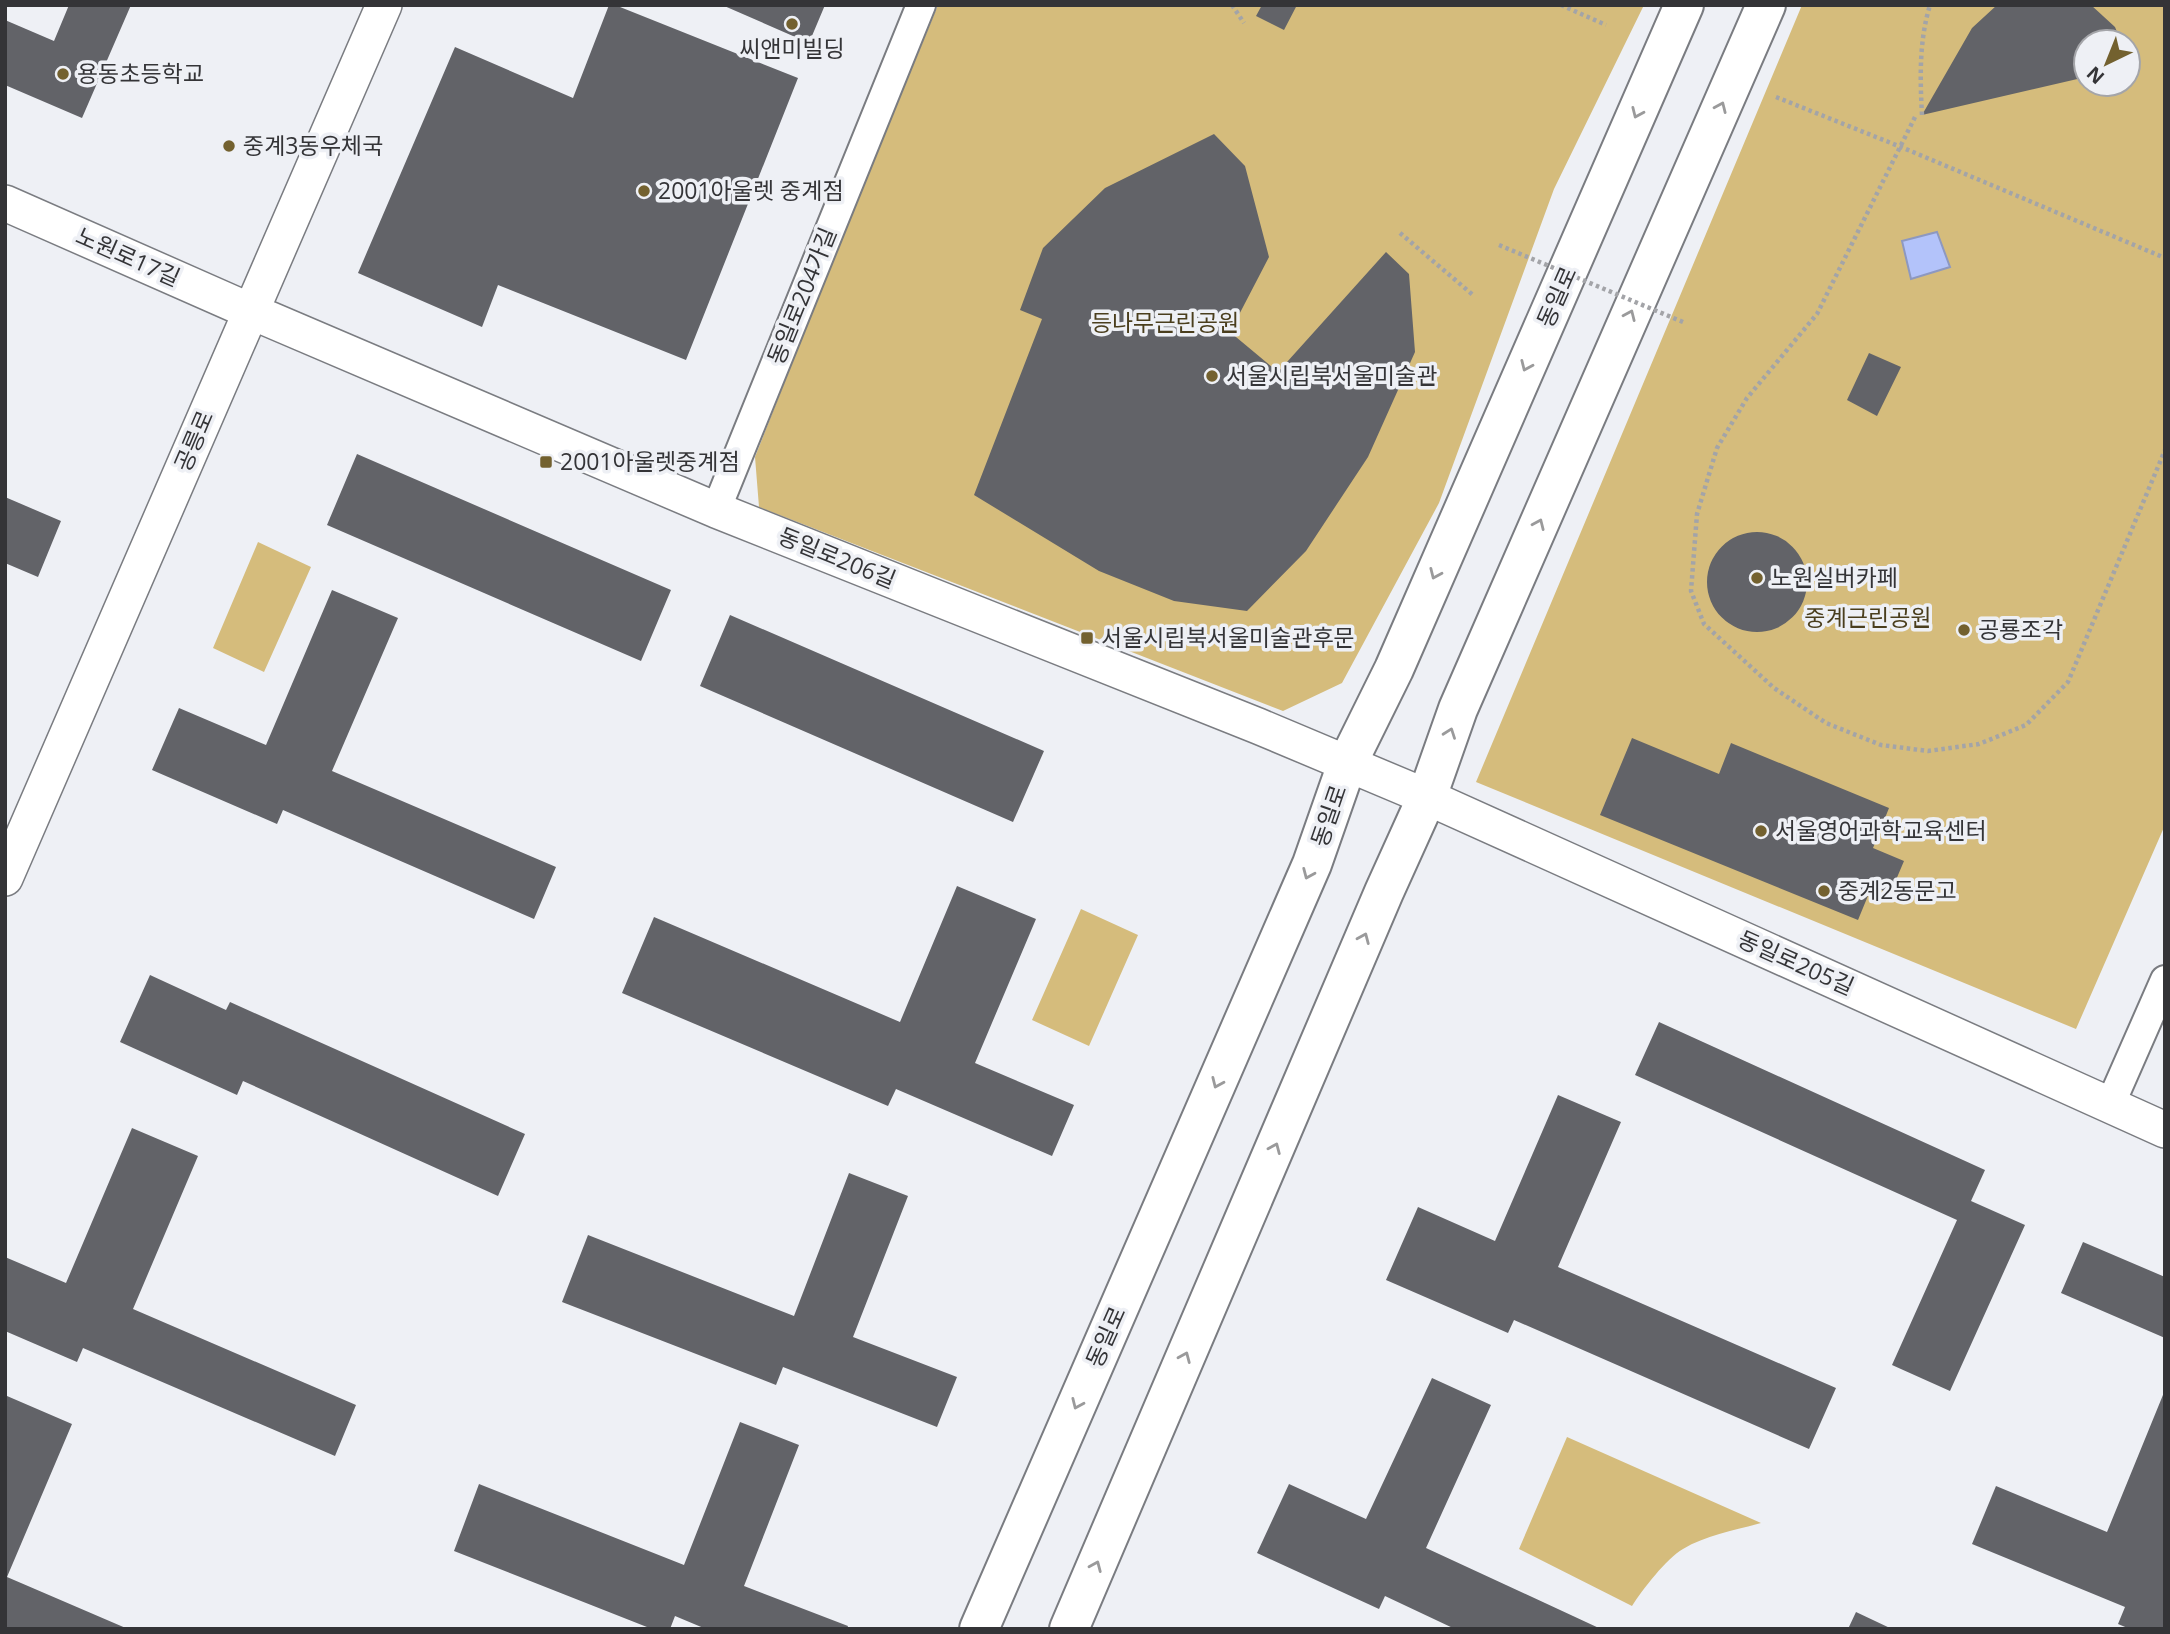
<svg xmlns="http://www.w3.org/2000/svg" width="2170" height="1634" font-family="'Open Sans','Noto Sans KR',sans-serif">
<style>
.green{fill:#d5bc7c;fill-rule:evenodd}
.water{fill:#b3c3fa;stroke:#8d98c0;stroke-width:2}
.building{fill:#626368}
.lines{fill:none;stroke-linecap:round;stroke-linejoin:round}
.minor-casing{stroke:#7a7c81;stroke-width:32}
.tertiary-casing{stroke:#7a7c81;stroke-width:38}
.primary-casing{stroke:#7a7c81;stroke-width:42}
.path{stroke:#a3a4a8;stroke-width:4.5;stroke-dasharray:3.5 3.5;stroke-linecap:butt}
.minor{stroke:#fff;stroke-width:28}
.tertiary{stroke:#fff;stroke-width:35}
.primary{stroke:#fff;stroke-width:38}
.path-bridge{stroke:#a3a4a8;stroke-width:4.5;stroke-dasharray:3.5 3.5;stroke-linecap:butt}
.oneway{stroke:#9a9a9b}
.poi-dot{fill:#73612f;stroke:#eef0f5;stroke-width:2.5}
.labels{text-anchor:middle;stroke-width:7;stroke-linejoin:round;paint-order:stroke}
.poi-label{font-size:23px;fill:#343437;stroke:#eef0f5;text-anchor:start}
.street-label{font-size:23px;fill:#343437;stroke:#eef0f5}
.park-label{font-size:23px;fill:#4a3e1d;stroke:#eef0f5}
</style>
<rect width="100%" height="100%" fill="#eef0f5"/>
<path class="green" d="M 938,5 L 1644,5 L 1554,189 L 1439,503 L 1342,683 L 1283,711 L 759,507 L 755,457 L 835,254 Z
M 1802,5 L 2165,5 L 2165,825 L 2076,1029 L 1476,782 ZM 2086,42 L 2128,42 L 2128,84 L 2086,84 Z
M 258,542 L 311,567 L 264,672 L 213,648 Z
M 1081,909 L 1138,935 L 1089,1046 L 1032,1020 Z
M 1567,1437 L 1761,1523 C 1736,1530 1706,1535 1683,1549 C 1666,1559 1643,1589 1632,1606 L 1519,1549 Z"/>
<path class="water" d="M 1937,232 L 1950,267 L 1911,279 L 1902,241 Z"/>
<path class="building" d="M 69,5 L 131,5 L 82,118 L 5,85 L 5,20 L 54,41 Z
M 609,5 L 615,5 L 798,78 L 686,360 L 498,285 L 482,327 L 358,273 L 455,47 L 573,98 Z
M 722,5 L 825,5 L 809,43 Z
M 1262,5 L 1297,5 L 1284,30 L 1256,16 Z
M 1997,5 L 2091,5 L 2115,27 L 2121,42 L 2086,42 L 2086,77 L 1922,115 L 1972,28 Z
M 1214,134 L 1245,166 L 1269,257 L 1230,332 L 1278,372 L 1386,252 L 1409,274 L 1415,352 L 1368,457 L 1306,551 L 1247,611 L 1174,601 L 1099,571 L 974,495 L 1042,319 L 1020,310 L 1043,248 L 1105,188 Z
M 1869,353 L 1901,367 L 1877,416 L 1847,400 Z
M 357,454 L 671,590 L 641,661 L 327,525 Z
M 5,497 L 61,521 L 38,577 L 5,563 Z
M1707 582a50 50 0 1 1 100 0a50 50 0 1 1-100 0Z
M 332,590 L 398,618 L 332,771 L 556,867 L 534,919 L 283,810 L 277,824 L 152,770 L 179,708 L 266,745 Z
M 730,615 L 1044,751 L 1013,822 L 700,686 Z
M 1632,738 L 1719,774 L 1731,743 L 1889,808 L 1873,848 L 1904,861 L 1890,894 L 1872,886 L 1858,920 L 1600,815 Z
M 957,886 L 1036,919 L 975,1063 L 1074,1105 L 1052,1156 L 896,1089 L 888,1106 L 622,993 L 654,917 L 900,1022 Z
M 150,975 L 226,1010 L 230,1002 L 525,1134 L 498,1196 L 243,1081 L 237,1095 L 120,1042 Z
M 1659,1022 L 1985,1170 L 1971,1201 L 2025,1225 L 1950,1391 L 1892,1365 L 1957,1220 L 1635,1075 Z
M 1558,1095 L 1621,1122 L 1558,1267 L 1836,1388 L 1809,1449 L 1514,1320 L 1508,1333 L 1386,1280 L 1418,1207 L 1495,1241 Z
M 132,1128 L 198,1156 L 133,1309 L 356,1405 L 335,1456 L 83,1348 L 77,1362 L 5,1331 L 5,1257 L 66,1283 Z
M 849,1173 L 908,1196 L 853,1337 L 957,1377 L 937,1427 L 783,1367 L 776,1385 L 562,1302 L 588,1235 L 794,1316 Z
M 2083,1242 L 2165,1277 L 2165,1338 L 2061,1293 Z
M 1432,1378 L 1491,1405 L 1426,1548 L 1601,1629 L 1455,1629 L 1385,1596 L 1379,1609 L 1257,1553 L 1289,1484 L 1366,1519 Z
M 2165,1390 L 2165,1629 L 2130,1629 L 2118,1624 L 2125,1607 L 1972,1544 L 1996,1486 L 2107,1532 Z
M 7,1396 L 72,1424 L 7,1577 L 128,1629 L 5,1629 Z
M 740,1422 L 799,1445 L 744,1586 L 848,1626 L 847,1629 L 706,1629 L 675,1616 L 670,1629 L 652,1629 L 454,1551 L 479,1484 L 684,1565 Z
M 1856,1612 L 1892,1629 L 1848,1629 Z"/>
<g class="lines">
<g class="minor-casing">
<path id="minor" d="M 716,510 L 921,5
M 2110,1105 L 2165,980"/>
</g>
<g class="tertiary-casing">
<path id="tertiary" d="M 5,203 L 250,311 L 716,510 L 1258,726 L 1427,797 L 2165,1130
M 5,878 L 384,5"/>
</g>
<g class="primary-casing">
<path id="primary" d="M 979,1629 L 1312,864 L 1347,764 L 1394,669 L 1684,5
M 1069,1629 L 1384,892 L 1427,797 L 1458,709 L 1766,5"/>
</g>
<path class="path" d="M 1232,5 L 1244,23
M 1561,5 L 1606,25
M 1776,97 L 1901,147 L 2165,258
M 1922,115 C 1920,78 1919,41 1930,5
M 1915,117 L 1817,314 L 1747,398 L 1717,448 L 1697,514 L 1691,591 L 1704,624 L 1774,688 L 1826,723 L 1881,745 L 1928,751 L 1979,744 L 2026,725 L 2068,682 L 2165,450
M 1400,233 L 1473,295"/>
<use href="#minor" class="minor"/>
<use href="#tertiary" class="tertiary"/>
<use href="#primary" class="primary"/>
<path class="path-bridge" d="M 1499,245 L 1683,322"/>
</g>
<defs><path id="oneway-chevron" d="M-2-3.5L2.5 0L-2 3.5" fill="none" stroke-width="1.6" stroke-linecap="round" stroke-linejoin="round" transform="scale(1.75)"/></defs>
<g class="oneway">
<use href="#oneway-chevron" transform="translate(1721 107) rotate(-66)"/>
<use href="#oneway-chevron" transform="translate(1637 113) rotate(114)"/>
<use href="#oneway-chevron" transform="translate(1630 315) rotate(-66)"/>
<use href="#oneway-chevron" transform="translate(1526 366) rotate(114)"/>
<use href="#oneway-chevron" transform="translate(1539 524) rotate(-66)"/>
<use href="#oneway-chevron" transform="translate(1435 574) rotate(114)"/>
<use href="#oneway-chevron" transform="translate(1450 733) rotate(-70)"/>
<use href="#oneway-chevron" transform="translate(1308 874) rotate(113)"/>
<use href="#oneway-chevron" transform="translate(1364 938) rotate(-67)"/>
<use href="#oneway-chevron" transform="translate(1217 1083) rotate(114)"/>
<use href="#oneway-chevron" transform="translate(1275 1148) rotate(-67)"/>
<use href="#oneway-chevron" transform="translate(1185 1357) rotate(-67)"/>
<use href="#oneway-chevron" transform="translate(1077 1404) rotate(114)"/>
<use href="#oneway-chevron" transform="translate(1096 1566) rotate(-67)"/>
</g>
<g class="poi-dot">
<circle cx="792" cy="24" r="7"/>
<circle cx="63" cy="74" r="7"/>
<circle cx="229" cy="146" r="7"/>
<circle cx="644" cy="191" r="7"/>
<circle cx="1212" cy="376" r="7"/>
<rect x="539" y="455" width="14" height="14" rx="3.5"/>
<circle cx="1757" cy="578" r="7"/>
<circle cx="1964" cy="630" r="7"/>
<rect x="1080" y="631" width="14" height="14" rx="3.5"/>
<circle cx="1761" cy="831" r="7"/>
<circle cx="1824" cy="891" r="7"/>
</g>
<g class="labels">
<g class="poi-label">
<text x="792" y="57" text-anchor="middle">씨앤미빌딩</text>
<text x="77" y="82">용동초등학교</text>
<text x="243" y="154">중계3동우체국</text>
<text x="658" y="199">2001아울렛 중계점</text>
<text x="1226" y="384">서울시립북서울미술관</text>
<text x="560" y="470">2001아울렛중계점</text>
<text x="1771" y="586">노원실버카페</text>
<text x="1978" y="638">공룡조각</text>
<text x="1101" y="646">서울시립북서울미술관후문</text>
<text x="1775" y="839">서울영어과학교육센터</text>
<text x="1838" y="899">중계2동문고</text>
</g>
<g class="street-label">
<text transform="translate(128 257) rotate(24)" y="8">노원로17길</text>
<text transform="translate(802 296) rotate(-68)" y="8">동일로204가길</text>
<text transform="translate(1557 297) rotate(-66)" y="8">동일로</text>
<text transform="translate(194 441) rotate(-67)" y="8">공릉로</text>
<text transform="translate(837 558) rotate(22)" y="8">동일로206길</text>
<text transform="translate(1329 816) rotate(-71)" y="8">동일로</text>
<text transform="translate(1796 963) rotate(24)" y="8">동일로205길</text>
<text transform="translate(1106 1337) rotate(-66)" y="8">동일로</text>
</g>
<g class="park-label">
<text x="1165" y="331">등나무근린공원</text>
<text x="1868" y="626">중계근린공원</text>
</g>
</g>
<rect width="2170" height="1634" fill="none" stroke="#343437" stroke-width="14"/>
<g transform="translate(2107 63) rotate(223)"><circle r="33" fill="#eef0f5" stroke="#a4a5a9" stroke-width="2"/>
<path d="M0-5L12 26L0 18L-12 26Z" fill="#73612f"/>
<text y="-10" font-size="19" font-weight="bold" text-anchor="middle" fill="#343437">N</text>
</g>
</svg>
